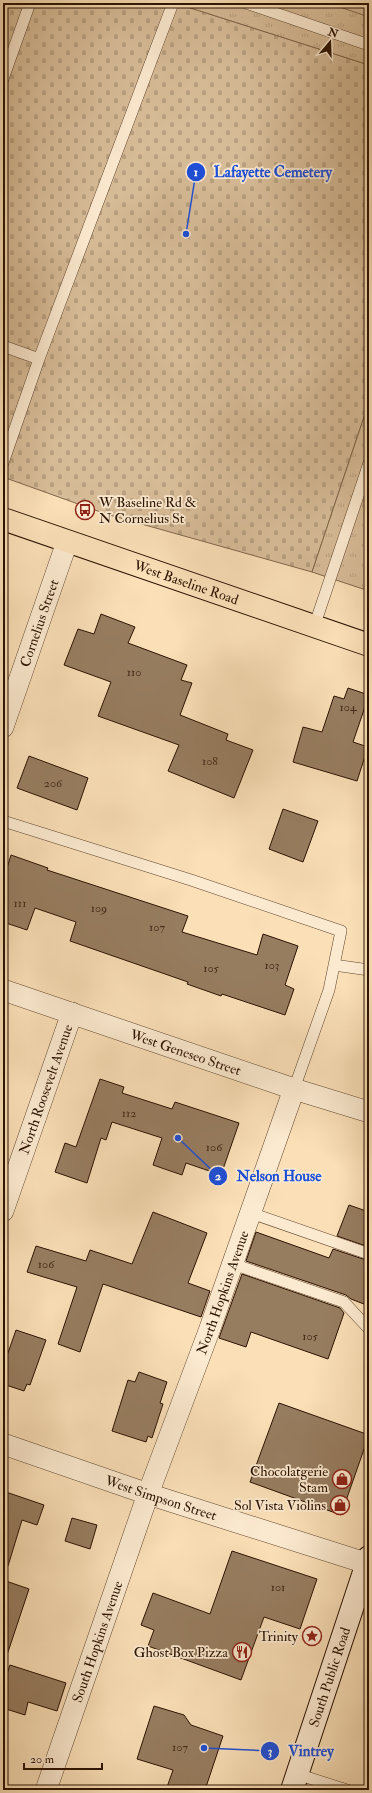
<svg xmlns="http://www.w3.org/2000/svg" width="372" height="1793" font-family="'IM FELL Double Pica',serif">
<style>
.cemetery{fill:url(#cemetery-stones);stroke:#81674c}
.park{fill:url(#park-tufts);stroke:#81674c}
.garden{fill:#d7bc98;stroke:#81674c}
.building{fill:#977d60;stroke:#2b1201}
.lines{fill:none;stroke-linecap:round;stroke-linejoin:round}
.lane-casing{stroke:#5f452e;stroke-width:12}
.street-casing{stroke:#5f452e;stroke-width:22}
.secondary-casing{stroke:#2b1201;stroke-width:24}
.primary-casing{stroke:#2b1201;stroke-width:24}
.lane{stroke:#fcead0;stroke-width:11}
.street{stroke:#fcead0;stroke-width:21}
.secondary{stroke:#fcead0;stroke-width:22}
.primary{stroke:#fadfb7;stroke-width:22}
.labels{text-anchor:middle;stroke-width:3.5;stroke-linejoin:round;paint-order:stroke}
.number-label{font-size:12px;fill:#462d19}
.poi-label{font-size:14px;fill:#2b1201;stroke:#fcead0;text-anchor:end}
.street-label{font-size:14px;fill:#2b1201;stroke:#fcead0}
.leader{fill:none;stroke:#1d4ed8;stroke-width:1.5}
.callout-dot{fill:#1d4ed8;stroke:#fcead0;stroke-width:1.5}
.mark-label{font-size:12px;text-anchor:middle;font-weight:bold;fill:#fff}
.callout-label{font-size:15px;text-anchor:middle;font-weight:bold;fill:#1d4ed8;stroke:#fcead0;stroke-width:3.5;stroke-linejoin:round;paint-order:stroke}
</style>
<defs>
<pattern id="cemetery-stones" width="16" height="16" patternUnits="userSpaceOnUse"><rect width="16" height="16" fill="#d7bc98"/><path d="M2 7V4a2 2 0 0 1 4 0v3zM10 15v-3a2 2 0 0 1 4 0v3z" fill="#b9a181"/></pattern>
<pattern id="park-tufts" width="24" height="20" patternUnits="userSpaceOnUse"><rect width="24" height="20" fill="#d7bc98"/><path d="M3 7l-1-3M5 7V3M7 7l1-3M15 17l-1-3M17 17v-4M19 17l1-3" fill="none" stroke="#b9a181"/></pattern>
</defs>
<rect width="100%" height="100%" fill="#fadfb7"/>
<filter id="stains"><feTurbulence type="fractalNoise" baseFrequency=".005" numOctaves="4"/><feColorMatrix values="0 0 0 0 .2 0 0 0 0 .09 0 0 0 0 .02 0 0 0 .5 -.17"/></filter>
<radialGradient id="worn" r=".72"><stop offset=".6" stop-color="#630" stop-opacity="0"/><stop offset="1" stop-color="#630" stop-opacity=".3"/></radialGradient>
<path class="cemetery" d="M 3,3 L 175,3 L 369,65 L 369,402 L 312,572 L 106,514 L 3,477 Z"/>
<path class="park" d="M 175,3 L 369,3 L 369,65 Z
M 369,402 L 369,591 L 312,572 Z"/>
<path class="garden" d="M 328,3 L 369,3 L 369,17 Z"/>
<path class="building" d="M 101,614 L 135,627 L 128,643 L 187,665 L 181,680 L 192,683 L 180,715 L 228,734 L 226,740 L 253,750 L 234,798 L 168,771 L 179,745 L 98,716 L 111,682 L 64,665 L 78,629 L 94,634 Z
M 348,688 L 369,695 L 353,742 L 368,747 L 357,781 L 293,762 L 303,727 L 322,732 L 334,696 L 344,699 Z
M 29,756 L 88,778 L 77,810 L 17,788 Z
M 283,809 L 318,821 L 303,862 L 269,849 Z
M 11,855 L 48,868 L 47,870 L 188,916 L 182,932 L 257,955 L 263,934 L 298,946 L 285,985 L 294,989 L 285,1015 L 222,994 L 221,996 L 187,984 L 188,982 L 70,941 L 76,922 L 35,908 L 27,930 L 3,922 L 3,881 Z
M 100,1079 L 124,1087 L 122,1093 L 172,1109 L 175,1102 L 239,1123 L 221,1175 L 186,1163 L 182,1175 L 153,1165 L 162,1138 L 112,1122 L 106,1140 L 101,1138 L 87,1183 L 55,1172 L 65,1143 L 76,1147 Z
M 349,1205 L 369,1212 L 369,1247 L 337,1236 Z
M 153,1212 L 207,1233 L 188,1283 L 210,1291 L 201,1317 L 103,1284 L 80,1352 L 58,1344 L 77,1287 L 27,1272 L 36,1246 L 86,1261 L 90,1250 L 132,1264 Z
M 256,1232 L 329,1258 L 333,1249 L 369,1261 L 369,1306 L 351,1299 L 346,1295 L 246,1261 Z
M 242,1274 L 340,1308 L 344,1313 L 328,1359 L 251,1332 L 246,1347 L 219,1338 Z
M 16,1330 L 46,1340 L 30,1385 L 27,1384 L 24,1391 L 3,1384 L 3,1367 Z
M 139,1372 L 167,1382 L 160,1403 L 163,1404 L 152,1438 L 148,1436 L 146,1442 L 112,1431 L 128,1380 L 135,1382 Z
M 279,1403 L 369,1435 L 341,1515 L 250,1482 Z
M 3,1491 L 44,1505 L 37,1525 L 22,1520 L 8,1566 L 3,1565 Z
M 72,1518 L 97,1525 L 90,1549 L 65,1541 Z
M 232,1551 L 317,1579 L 300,1629 L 264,1617 L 241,1680 L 148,1646 L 154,1630 L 141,1625 L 153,1593 L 210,1614 Z
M 3,1580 L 29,1589 L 7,1655 L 3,1655 Z
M 10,1665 L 66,1683 L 57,1711 L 28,1702 L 25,1715 L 3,1708 L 3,1686 Z
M 154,1706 L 184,1715 L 191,1725 L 223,1736 L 205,1790 L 166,1790 L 173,1770 L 137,1759 Z"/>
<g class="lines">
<g class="lane-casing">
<path id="lane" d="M 246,3 L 369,45
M 3,79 L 30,3
M 3,346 L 39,359
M 3,463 L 39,359 L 173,3
M 314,627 L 369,463
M 3,821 L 191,880 L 341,931 L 329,990 L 294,1089
M 334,965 L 369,970
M 251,1213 L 369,1254
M 233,1264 L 344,1302 L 369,1329
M 297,1774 L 347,1790"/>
</g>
<g class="street-casing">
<g id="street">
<path id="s1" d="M 3,727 L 67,542"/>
<path id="s2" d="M 3,990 L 294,1089 L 369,1112"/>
<path id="s3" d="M 3,1211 L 72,1013"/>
<path id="s4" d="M 3,1444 L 148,1494 L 369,1564"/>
<path id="s5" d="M 46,1790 L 148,1494 L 209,1331 L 294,1089"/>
</g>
</g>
<g class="secondary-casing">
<g id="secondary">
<path id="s6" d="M 292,1790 L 369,1557"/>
</g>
</g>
<g class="primary-casing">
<g id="primary">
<path id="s7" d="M 3,519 L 369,645"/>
</g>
</g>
<use href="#lane" class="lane"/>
<use href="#street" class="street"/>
<use href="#secondary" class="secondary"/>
<use href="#primary" class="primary"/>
</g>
<defs>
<g id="bus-ring" transform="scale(1)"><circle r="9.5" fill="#fcead0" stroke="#8f2418" stroke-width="1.5"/><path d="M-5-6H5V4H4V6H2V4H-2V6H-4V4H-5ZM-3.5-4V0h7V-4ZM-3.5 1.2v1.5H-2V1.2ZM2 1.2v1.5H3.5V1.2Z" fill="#8f2418"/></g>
<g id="shop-ring" transform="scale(1)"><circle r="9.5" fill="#fcead0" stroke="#8f2418" stroke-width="1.5"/><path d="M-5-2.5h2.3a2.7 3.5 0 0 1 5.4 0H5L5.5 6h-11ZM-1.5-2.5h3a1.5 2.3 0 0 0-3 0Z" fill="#8f2418"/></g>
<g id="sight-ring" transform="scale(1)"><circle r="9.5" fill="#fcead0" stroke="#8f2418" stroke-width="1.5"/><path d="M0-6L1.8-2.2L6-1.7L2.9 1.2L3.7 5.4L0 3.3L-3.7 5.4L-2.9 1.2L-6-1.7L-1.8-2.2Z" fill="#8f2418"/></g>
<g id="restaurant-ring" transform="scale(1)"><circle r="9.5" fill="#fcead0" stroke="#8f2418" stroke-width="1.5"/><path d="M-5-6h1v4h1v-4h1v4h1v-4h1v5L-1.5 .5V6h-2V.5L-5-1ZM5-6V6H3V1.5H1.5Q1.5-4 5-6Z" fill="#8f2418"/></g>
</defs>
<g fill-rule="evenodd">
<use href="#bus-ring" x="85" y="510"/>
<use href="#shop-ring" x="342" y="1479"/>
<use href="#shop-ring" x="340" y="1505"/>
<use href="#sight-ring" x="312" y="1636"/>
<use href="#restaurant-ring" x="242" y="1652"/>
</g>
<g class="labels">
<g class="number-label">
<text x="134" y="676">110</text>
<text x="348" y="711">104</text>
<text x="210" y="765">108</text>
<text x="53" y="787">206</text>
<text x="20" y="907">111</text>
<text x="99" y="912">109</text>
<text x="157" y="931">107</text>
<text x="272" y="969">103</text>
<text x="211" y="972">105</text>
<text x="129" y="1117">112</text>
<text x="214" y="1151">106</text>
<text x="46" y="1268">106</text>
<text x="310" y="1340">105</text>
<text x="278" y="1591">101</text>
<text x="180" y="1751">107</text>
</g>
<g class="poi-label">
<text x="99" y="507" text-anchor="start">W Baseline Rd &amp;<tspan x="99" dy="16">N Cornelius St</tspan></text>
<text x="328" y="1476">Chocolatgerie<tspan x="328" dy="16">Stam</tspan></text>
<text x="326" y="1510">Sol Vista Violins</text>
<text x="298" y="1641">Trinity</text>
<text x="228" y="1657">Ghost Box Pizza</text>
</g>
<g class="street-label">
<text dy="5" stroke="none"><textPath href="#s7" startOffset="194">West Baseline Road</textPath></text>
<text dy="5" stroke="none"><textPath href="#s1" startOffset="110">Cornelius Street</textPath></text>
<text dy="5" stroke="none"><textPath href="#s2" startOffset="193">West Geneseo Street</textPath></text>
<text dy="5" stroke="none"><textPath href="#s3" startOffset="129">North Roosevelt Avenue</textPath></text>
<text dy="5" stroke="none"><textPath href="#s5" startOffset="528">North Hopkins Avenue</textPath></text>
<text dy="5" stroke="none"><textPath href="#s4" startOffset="167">West Simpson Street</textPath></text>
<text dy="5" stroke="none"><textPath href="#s5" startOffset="157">South Hopkins Avenue</textPath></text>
<text dy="5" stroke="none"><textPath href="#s6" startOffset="119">South Public Road</textPath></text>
</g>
</g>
<path class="leader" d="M186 234L196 172M178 1138L218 1176M204 1748L270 1751"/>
<g class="callout-dot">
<circle cx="186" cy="234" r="4"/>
<circle cx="178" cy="1138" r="4"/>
<circle cx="204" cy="1748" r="4"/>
<circle cx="196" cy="172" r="10"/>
<circle cx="218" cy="1176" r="10"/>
<circle cx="270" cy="1751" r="10"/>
</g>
<g class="mark-label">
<text x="196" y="176">1</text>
<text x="218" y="1180">2</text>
<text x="270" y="1755">3</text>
</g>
<g class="callout-label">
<text x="273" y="177">Lafayette Cemetery</text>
<text x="279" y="1181">Nelson House</text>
<text x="311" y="1756">Vintrey</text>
</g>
<rect width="372" height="1793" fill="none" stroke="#fadfb7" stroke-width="16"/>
<rect x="4" y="4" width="364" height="1785" fill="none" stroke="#2b1201" stroke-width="2"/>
<rect x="8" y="8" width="356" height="1777" fill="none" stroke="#2b1201"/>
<g transform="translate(330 42) rotate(19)" stroke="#fcead0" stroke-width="3" paint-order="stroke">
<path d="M0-3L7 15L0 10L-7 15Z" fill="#2b1201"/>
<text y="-6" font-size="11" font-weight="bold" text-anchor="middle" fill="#2b1201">N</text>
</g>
<path d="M24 1763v6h78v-6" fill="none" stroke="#2b1201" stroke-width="2"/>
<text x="30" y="1763" font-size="12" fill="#2b1201" stroke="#fcead0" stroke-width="3" paint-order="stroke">20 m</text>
<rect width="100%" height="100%" filter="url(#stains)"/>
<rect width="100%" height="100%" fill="url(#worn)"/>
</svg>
